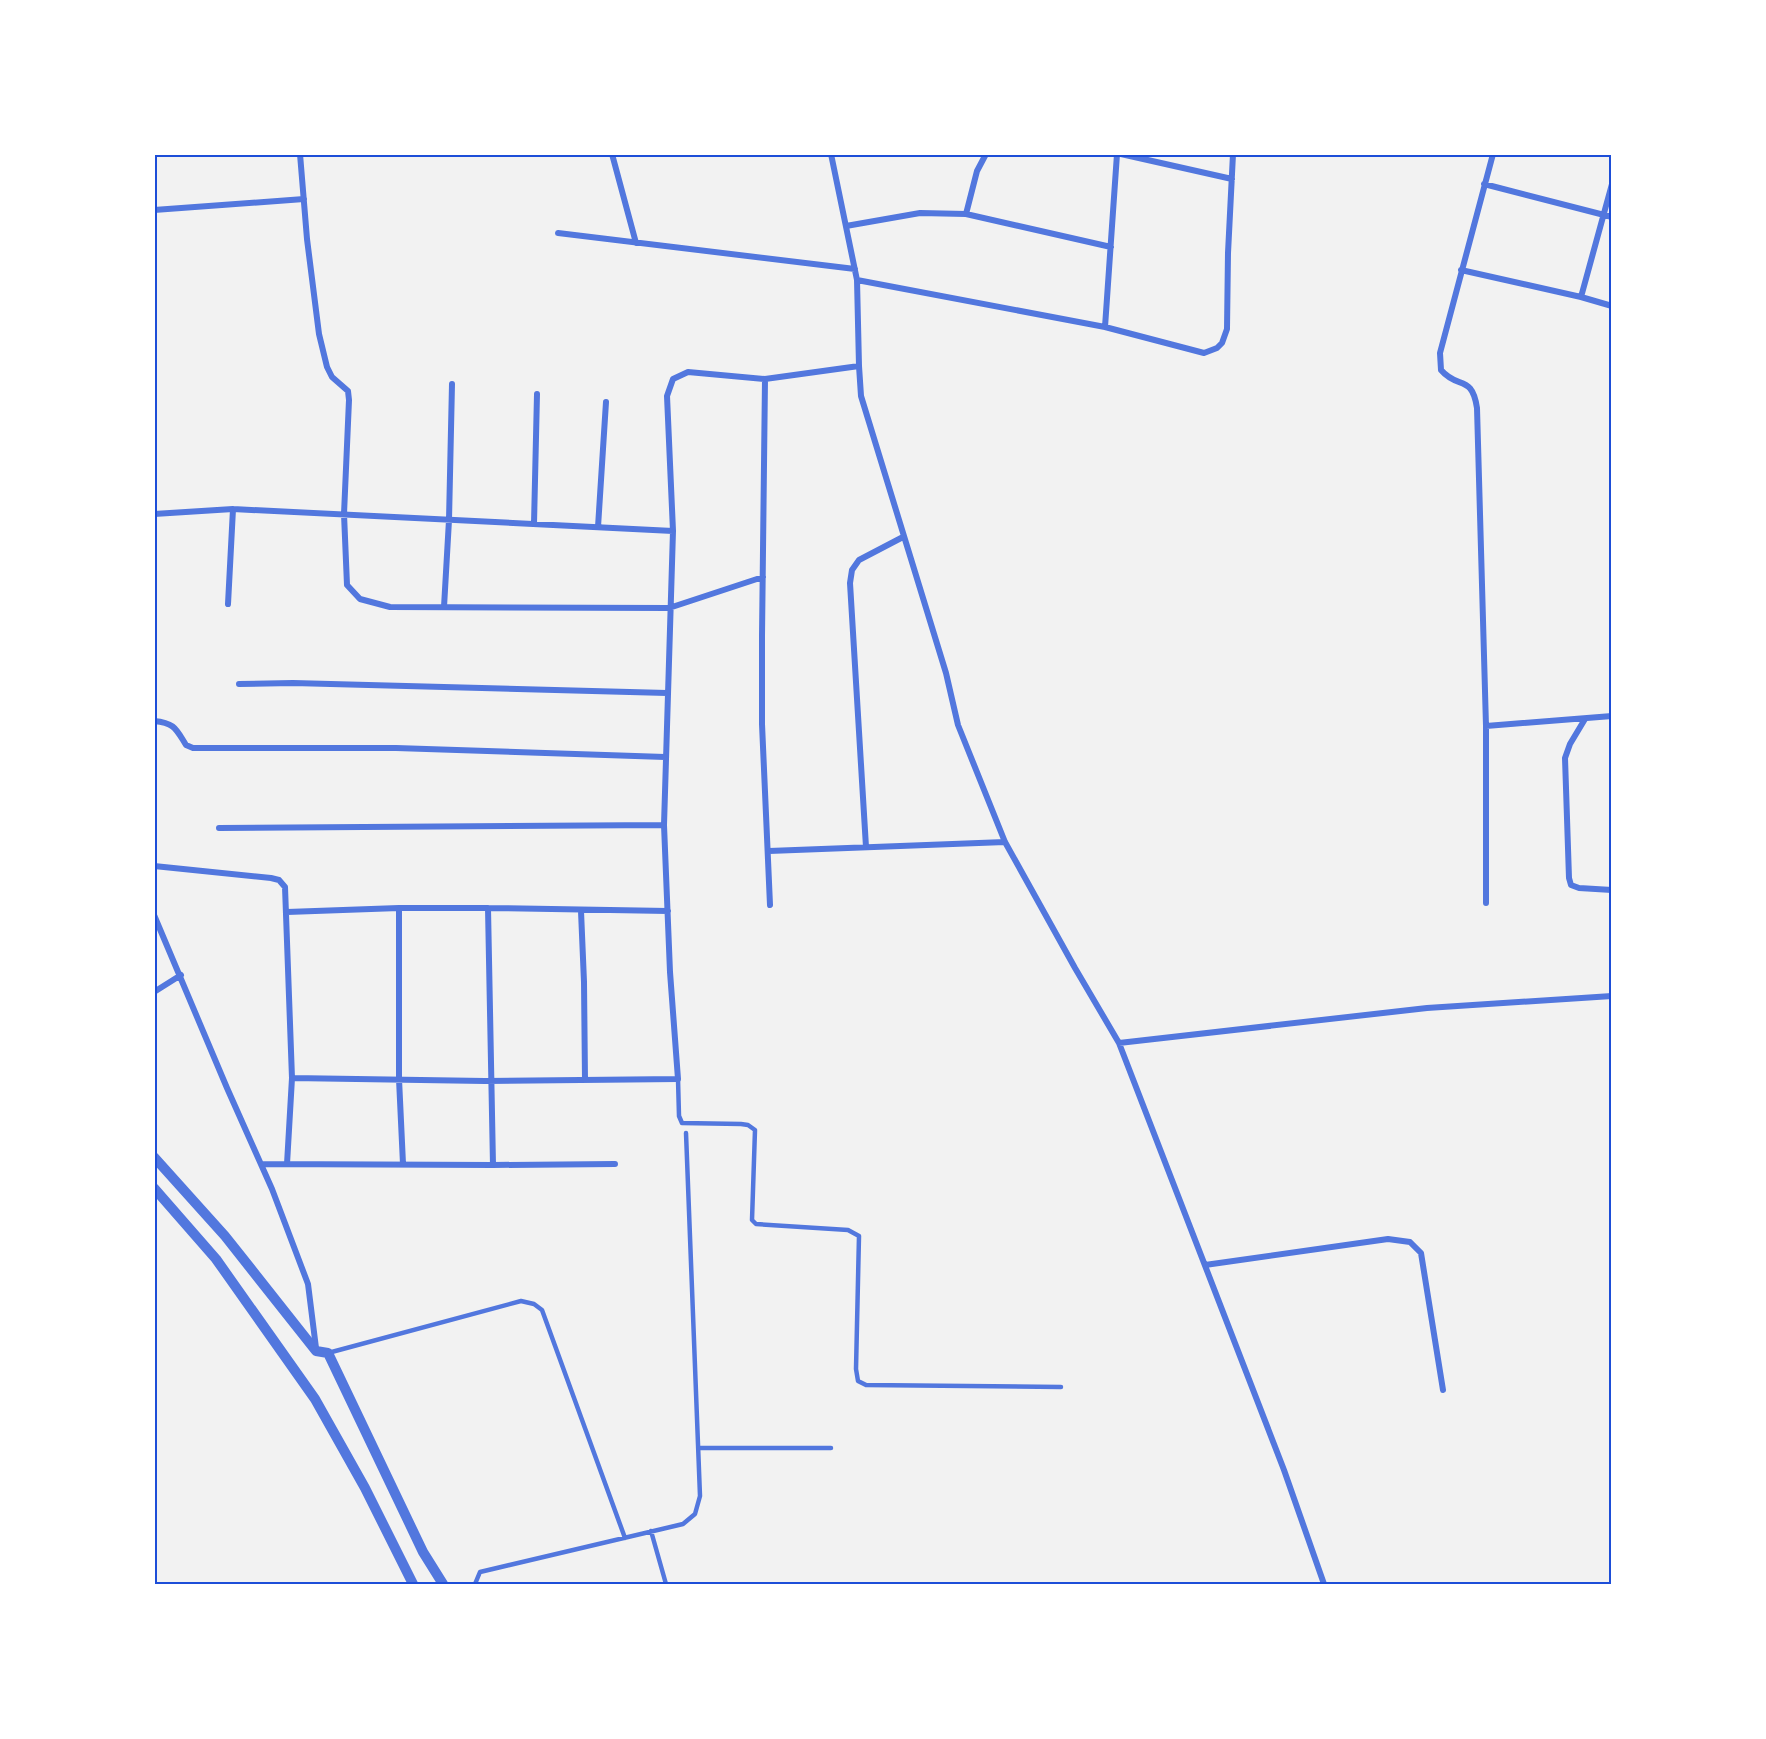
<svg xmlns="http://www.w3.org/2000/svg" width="1766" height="1739" font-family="'Varela Round',sans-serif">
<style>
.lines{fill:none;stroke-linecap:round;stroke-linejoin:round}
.service{stroke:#5277de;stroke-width:4.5}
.minor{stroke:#5277de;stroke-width:6}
.tertiary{stroke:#5277de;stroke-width:10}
.neatline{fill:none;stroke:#1d4ed8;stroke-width:2}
</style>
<rect width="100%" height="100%" fill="#f2f2f2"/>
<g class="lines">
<path class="service" d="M 678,1079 L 679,1116 L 682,1123 L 741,1124 L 748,1125 L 755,1130 L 752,1220 L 756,1224 L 848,1230 L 859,1236 L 856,1369 L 858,1381 L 866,1385 L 1061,1387
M 328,1353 L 521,1301 L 534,1304 L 542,1310 L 625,1538
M 699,1448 L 831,1448
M 651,1531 L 666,1584
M 475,1584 L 480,1572 L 683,1524 L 695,1514 L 700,1496 L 686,1133"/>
<path class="minor" d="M 300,154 L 307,239 L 319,334 L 327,367 L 332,377 L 348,391 L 349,400 L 344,514 L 347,585 L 360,599 L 390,607 L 669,608 L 763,577
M 612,154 L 636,243
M 831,154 L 857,280 L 859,366 L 861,396 L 946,673 L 958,725 L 1005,842 L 1075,968 L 1119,1043 L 1284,1470 L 1324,1584
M 1121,154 L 1232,179
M 1484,184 L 1612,217
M 154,210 L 304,199
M 966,214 L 977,171 L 986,154
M 846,226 L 920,213 L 966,214 L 1111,247
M 558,233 L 855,269
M 1461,270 L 1581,297 L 1612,306
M 857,280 L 1105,327 L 1204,353 L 1217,348 L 1222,343 L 1227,329 L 1228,253 L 1233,154
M 1581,297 L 1612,184
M 1105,327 L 1117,154
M 154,514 L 233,509 L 673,531
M 534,524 L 537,394
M 598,527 L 606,402
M 228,604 L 233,509
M 444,607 L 449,520 L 452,384
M 239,684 L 293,683 L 667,693
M 1585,719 L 1570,744 L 1565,758 L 1569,878 L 1571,885 L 1579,888 L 1612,890
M 154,721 C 175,723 176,729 186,745 L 193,748 L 396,748 L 665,757
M 1486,726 L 1612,716
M 219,828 L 664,825
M 866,847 L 850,583 L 852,570 L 859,560 L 903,537
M 769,851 L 1005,842
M 154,866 L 271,878 L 279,880 L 285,887 L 292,1078 L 287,1164
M 1486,903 L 1486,726 L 1477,408 C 1472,374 1458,390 1441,370 L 1440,353 L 1493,154
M 770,905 L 762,724 L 762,636 L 765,379 L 859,366
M 399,908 L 399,1079 L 403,1164
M 488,908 L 493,1165 L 615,1164
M 581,911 L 584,982 L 585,1080
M 287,912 L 399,908 L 488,908 L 668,911
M 154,915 L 227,1088 L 272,1189 L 308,1284 L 316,1348
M 154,992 L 181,975
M 1119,1043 L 1427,1008 L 1612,996
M 292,1078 L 485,1081 L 678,1079 L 670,972 L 664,825 L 673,531 L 667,396 L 673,379 L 688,372 L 765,379
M 261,1164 L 493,1165
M 1205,1265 L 1388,1239 L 1410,1242 L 1421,1253 L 1443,1390"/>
<path class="tertiary" d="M 154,1157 L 225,1236 L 316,1351 L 328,1353 L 423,1552 L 443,1584
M 154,1188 L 216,1259 L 315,1399 L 365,1488 L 413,1584"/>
</g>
<rect width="1766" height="1739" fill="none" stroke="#ffffff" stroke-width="312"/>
<rect x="156" y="156" width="1454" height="1427" class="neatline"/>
</svg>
